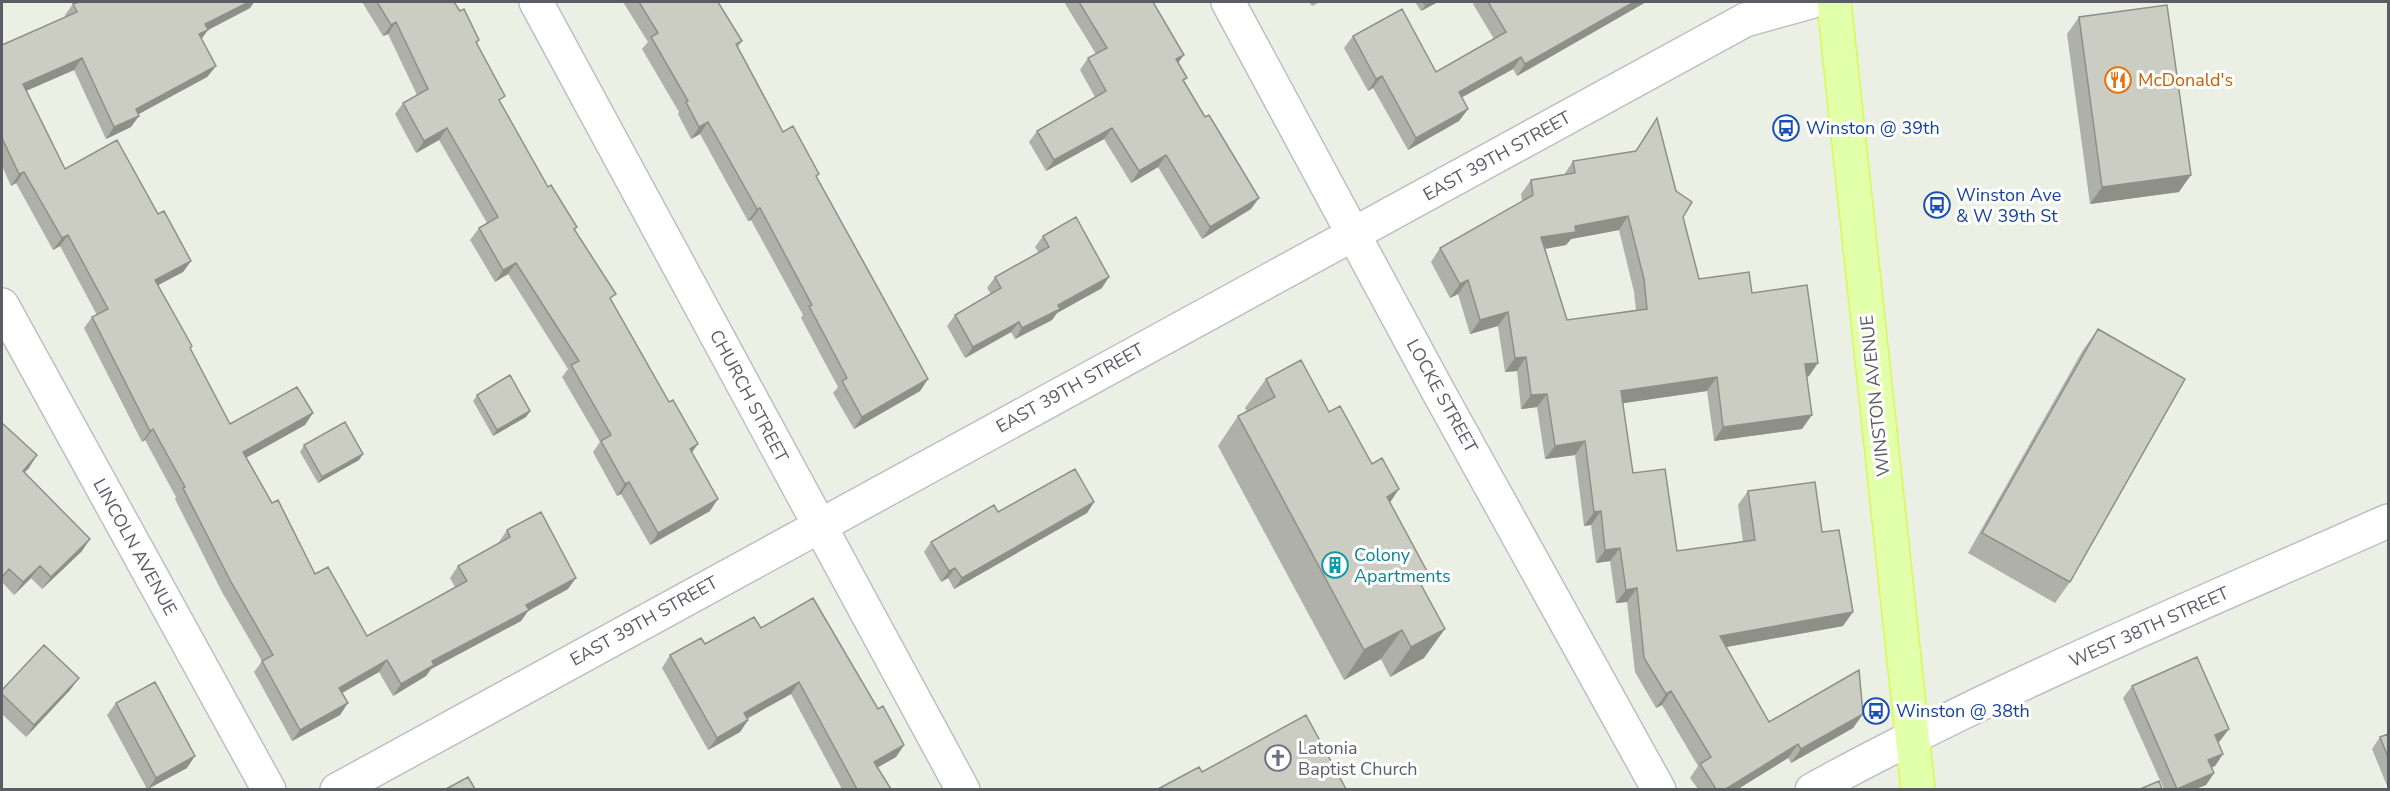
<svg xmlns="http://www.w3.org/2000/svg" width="2390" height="791" font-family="'Nunito Sans',sans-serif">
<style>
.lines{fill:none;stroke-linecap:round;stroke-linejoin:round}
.minor-casing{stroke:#bebec6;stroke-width:36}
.major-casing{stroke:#d6fa52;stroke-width:36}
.minor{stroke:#fff;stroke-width:33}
.major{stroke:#e2ffa9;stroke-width:33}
.wall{fill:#afb0a7;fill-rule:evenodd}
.shaded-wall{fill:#8e9088}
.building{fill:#cbcdc2;stroke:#8e9088;stroke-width:1.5;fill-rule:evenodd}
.labels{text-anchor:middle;stroke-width:6;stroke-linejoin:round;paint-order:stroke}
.food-label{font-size:18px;fill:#c56008;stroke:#fff;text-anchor:start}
.transit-label{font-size:18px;fill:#164399;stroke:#fff;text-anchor:start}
.street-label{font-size:18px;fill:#5c5c65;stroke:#fff}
.culture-label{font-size:18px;fill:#0d838f;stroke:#fff;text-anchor:start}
.worship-label{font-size:18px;fill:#5b616d;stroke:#fff;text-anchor:start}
</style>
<rect width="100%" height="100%" fill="#ecefe4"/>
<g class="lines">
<g class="minor-casing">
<path id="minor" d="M 536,2 L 963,790
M 1228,2 L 1438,391 L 1659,790
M 2,305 L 269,790
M 337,790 L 1745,20 L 1810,2
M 1812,790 C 1998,688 2194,607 2388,521"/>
</g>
<g class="major-casing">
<path id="major" d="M 1834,2 L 1918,790"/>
</g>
<use href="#minor" class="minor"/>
<use href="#major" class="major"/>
</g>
<path class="wall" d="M 79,2 L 254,2 L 250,8 L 208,30 L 201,39 L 216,66 L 207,77 L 138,114 L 131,127 L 106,139 L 74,70 L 26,91 L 65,169 L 158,214 L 191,261 L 183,272 L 158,285 L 190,349 L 230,424 L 305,425 L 246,457 L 272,503 L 315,574 L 367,636 L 455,587 L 450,578 L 458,566 L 499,543 L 499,542 L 507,530 L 568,589 L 528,611 L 521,621 L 431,669 L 426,676 L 393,696 L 379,672 L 342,693 L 340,715 L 292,741 L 254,672 L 262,661 L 222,592 L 175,499 L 176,497 L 145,440 L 142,442 L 84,328 L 92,317 L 97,315 L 60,246 L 53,250 L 16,183 L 11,186 L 2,166 L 2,45 L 66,17 L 65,15 L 73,4 Z
M 362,2 L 454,2 L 460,11 L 479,40 L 477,44 L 501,103 L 548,187 L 577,227 L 575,230 L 692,453 L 710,511 L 650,545 L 621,494 L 617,496 L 593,452 L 600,442 L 562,377 L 568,369 L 508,274 L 495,282 L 470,240 L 479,228 L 487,223 L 439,140 L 416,153 L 395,114 L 403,103 L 417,95 L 388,34 L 383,36 Z
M 623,2 L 718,2 L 742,41 L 738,47 L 783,132 L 817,177 L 928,379 L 920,391 L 854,429 L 833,393 L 838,387 L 801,318 L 803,315 L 751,220 L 748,221 L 700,134 L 691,139 L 678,114 L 679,112 L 642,49 L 648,42 Z
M 1064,2 L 1153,2 L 1178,63 L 1184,82 L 1251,209 L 1202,239 L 1158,167 L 1131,183 L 1104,139 L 1046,171 L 1029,142 L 1037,131 L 1095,97 L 1080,70 L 1088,58 L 1096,54 Z
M 1309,2 L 1320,2 L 1312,6 Z
M 1415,2 L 1438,2 L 1421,11 Z
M 1475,2 L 1646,2 L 1517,76 L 1513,69 L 1462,97 L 1468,109 L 1459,121 L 1408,150 L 1373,88 L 1368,91 L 1344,48 L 1353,36 L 1436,72 L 1494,39 L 1473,4 Z
M 2079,17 L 2179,192 L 2090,204 L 2067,34 Z
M 1657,118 L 1699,279 L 1752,293 L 1809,376 L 1807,377 L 1802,429 L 1714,441 L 1707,391 L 1623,403 L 1633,473 L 1677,551 L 1743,542 L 1738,505 L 1748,491 L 1822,532 L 1843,626 L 1726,647 L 1769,722 L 1863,714 L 1853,728 L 1791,763 L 1788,758 L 1738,789 L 1698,789 L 1690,778 L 1698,766 L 1662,705 L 1656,708 L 1635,672 L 1627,602 L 1616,603 L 1610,561 L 1596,563 L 1591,525 L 1584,526 L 1575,455 L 1545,459 L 1537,407 L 1521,409 L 1517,371 L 1505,372 L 1498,326 L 1470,334 L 1458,294 L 1450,298 L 1431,262 L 1440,248 L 1522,201 L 1521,194 L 1531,180 L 1564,175 L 1573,161 L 1635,152 ZM 1619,230 L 1634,292 L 1636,310 L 1567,320 L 1545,249 L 1566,245 L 1571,239 Z
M 1043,236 L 1102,288 L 1057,313 L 1052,320 L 1015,339 L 1011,332 L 965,358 L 947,326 L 955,315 L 991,294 L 987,288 L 995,277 L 1039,253 L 1035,247 Z
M 2098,329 L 2070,582 L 2055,603 L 1968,553 L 2083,350 Z
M 1266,379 L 1329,412 L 1390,503 L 1422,586 L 1424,658 L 1390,677 L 1381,659 L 1344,680 L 1218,446 L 1238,416 L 1247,412 L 1245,408 Z
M 477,395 L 530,411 L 526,417 L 493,436 L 473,401 Z
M 2,423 L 29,468 L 24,472 L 82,551 L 42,589 L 31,578 L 14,595 L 2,582 Z
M 304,445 L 359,460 L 318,483 L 300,452 Z
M 1094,502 L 1087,513 L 954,589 L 948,578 L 941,582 L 924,552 L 931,542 L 998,512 Z
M 761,628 L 878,709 L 904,745 L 896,757 L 878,767 L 891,789 L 842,789 L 791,694 L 747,718 L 748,720 L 740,732 L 708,750 L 662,668 L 670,655 L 705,644 Z
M 79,678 L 70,690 L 26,737 L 2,714 L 2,690 Z
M 2132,686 L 2220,741 L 2218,742 L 2223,754 L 2215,766 L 2212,767 L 2214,773 L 2206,785 L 2195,789 L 2164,789 L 2123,698 Z
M 116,703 L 187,768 L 147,789 L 107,715 Z
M 2388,734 L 2388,788 L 2372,749 L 2380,737 Z"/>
<path class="shaded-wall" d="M 249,2 L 254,2 L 250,8 L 208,30 L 200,41 L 191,46 L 205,24 Z
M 1432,2 L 1438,2 L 1421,11 L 1426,5 Z
M 1634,2 L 1646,2 L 1517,76 L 1525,64 Z
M 396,22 L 388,34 L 383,36 L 391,25 Z
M 1184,55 L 1175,67 L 1176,59 Z
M 1521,57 L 1513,69 L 1450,104 L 1459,92 Z
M 82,58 L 74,70 L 14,96 L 23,84 Z
M 216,66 L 207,77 L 128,120 L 136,109 Z
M 1382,76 L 1373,88 L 1368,91 L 1376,79 Z
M 1468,109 L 1459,121 L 1408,150 L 1416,138 Z
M 139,116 L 131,127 L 106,139 L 114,127 Z
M 708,122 L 700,134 L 691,139 L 699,127 Z
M 447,128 L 439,140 L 416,153 L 424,141 Z
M 1112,128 L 1104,139 L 1046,171 L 1054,160 Z
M 1166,155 L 1158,167 L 1131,183 L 1139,171 Z
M 24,172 L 16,183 L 11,186 L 19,174 Z
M 2191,175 L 2179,192 L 2090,204 L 2102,187 Z
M 1259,198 L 1251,209 L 1202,239 L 1210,227 Z
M 760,208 L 751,220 L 748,221 L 757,209 Z
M 1628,216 L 1619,230 L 1571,239 L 1566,245 L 1532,251 L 1541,237 L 1575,226 Z
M 68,235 L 60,246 L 53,250 L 62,238 Z
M 191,261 L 183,272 L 147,291 L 155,280 Z
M 516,263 L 508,274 L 495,282 L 503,270 Z
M 1109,277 L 1102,288 L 1057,313 L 1052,320 L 1015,339 L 1022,328 L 1058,305 Z
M 1468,280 L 1458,294 L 1450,298 L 1460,284 Z
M 1508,312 L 1498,326 L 1470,334 L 1480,320 Z
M 1019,322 L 1011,332 L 965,358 L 973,347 Z
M 1526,357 L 1517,371 L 1505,372 L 1515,358 Z
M 1818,363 L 1809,376 L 1795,378 L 1805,364 Z
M 1717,377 L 1707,391 L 1611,405 L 1621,391 Z
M 928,379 L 920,391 L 854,429 L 862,417 Z
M 1547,394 L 1537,407 L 1521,409 L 1531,395 Z
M 530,411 L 526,417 L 493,436 L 497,430 Z
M 313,413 L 305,425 L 235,464 L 243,452 Z
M 1812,415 L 1802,429 L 1714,441 L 1723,427 Z
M 153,429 L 145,440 L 142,442 L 150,431 Z
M 1585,441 L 1575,455 L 1545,459 L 1555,446 Z
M 698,444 L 690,455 L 690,449 Z
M 363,454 L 359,460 L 318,483 L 322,477 Z
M 37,455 L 29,468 L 14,483 L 23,471 Z
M 629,482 L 621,494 L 617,496 L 625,484 Z
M 1399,489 L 1379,519 L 1387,497 Z
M 718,499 L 710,511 L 650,545 L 658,533 Z
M 1094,502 L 1087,513 L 954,589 L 962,578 Z
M 1601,511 L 1591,525 L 1584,526 L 1594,512 Z
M 90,539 L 82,551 L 42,589 L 51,577 Z
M 1620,548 L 1610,561 L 1596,563 L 1605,550 Z
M 40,566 L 31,578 L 14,595 L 23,582 Z
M 955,568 L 948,578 L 941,582 L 949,571 Z
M 1429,575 L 1408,605 L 1419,581 Z
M 576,578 L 568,589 L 528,611 L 521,621 L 431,669 L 426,676 L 393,696 L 401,684 L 432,661 L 526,605 Z
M 1637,588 L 1627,602 L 1616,603 L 1626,590 Z
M 1853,612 L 1843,626 L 1710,650 L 1720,636 Z
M 1445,629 L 1424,658 L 1390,677 L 1411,647 Z
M 1402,630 L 1381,659 L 1344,680 L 1364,650 Z
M 387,660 L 379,672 L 331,699 L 339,688 Z
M 79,678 L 70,690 L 26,737 L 34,725 Z
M 799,682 L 791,694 L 736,725 L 744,713 Z
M 1671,691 L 1662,705 L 1656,708 L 1666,694 Z
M 348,703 L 340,715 L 292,741 L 300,730 Z
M 1863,714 L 1853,728 L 1791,763 L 1801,749 Z
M 748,720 L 740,732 L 708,750 L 717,738 Z
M 2229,729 L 2220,741 L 2206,747 L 2215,735 Z
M 1798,744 L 1788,758 L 1738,789 L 1726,789 Z
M 904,745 L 896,757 L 866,774 L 874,762 Z
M 2223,754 L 2215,766 L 2200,773 L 2208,760 Z
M 195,756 L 187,768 L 148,789 L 156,778 Z
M 2214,773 L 2206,785 L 2195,789 L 2177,789 Z"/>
<path class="building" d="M 79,2 L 249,2 L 205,24 L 208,30 L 199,34 L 216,66 L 136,109 L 139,116 L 114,127 L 82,58 L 23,84 L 65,169 L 117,140 L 158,214 L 164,211 L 191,261 L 155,280 L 192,346 L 190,348 L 230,424 L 297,387 L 313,413 L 243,452 L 272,503 L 278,500 L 315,574 L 328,567 L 367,636 L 467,581 L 458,566 L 510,537 L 507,530 L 541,512 L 576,578 L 526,605 L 529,610 L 432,661 L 434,665 L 401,684 L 387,660 L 339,688 L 348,703 L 300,730 L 262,661 L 273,655 L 230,580 L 183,488 L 185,487 L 153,429 L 150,431 L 92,317 L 108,309 L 68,235 L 62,238 L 24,172 L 19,174 L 2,138 L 2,45 L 77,12 L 73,4 Z
M 377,2 L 454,2 L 460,11 L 464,9 L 479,40 L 476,42 L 505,96 L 499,100 L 548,187 L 551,185 L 577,227 L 574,229 L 616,294 L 610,298 L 669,402 L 673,400 L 698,444 L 690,449 L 718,499 L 658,533 L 629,482 L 625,484 L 601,441 L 611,435 L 571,365 L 579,361 L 516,263 L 503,270 L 479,228 L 498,217 L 447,128 L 424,141 L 403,103 L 428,89 L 396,22 L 391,25 Z
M 639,2 L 718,2 L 742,41 L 736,44 L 783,132 L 793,126 L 819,174 L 816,176 L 928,379 L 862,417 L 842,381 L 847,378 L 809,306 L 812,305 L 760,208 L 757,209 L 708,122 L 699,127 L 686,102 L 688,101 L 651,37 L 658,33 Z
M 1079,2 L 1153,2 L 1184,55 L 1176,59 L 1187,78 L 1183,80 L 1205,117 L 1209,115 L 1259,198 L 1210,227 L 1166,155 L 1139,171 L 1112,128 L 1054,160 L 1037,131 L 1106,91 L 1088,58 L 1107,48 Z
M 1423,2 L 1432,2 L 1426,5 Z
M 1488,2 L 1634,2 L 1525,64 L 1521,57 L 1459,92 L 1468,109 L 1416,138 L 1382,76 L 1376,79 L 1353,36 L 1402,9 L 1436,72 L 1506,32 Z
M 2167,5 L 2191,175 L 2102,187 L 2079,17 Z
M 1657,118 L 1676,191 L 1692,202 L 1683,217 L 1699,279 L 1749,272 L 1752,293 L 1807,285 L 1818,363 L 1805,364 L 1812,415 L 1723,427 L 1717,377 L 1621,391 L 1633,473 L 1665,469 L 1677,551 L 1755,540 L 1748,491 L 1815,482 L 1822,532 L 1839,530 L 1853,612 L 1720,636 L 1769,722 L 1859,670 L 1863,714 L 1801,749 L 1798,744 L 1726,789 L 1716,789 L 1700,764 L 1711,757 L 1671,691 L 1666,694 L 1644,658 L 1637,588 L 1626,590 L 1620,548 L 1605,550 L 1601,511 L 1594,512 L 1585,441 L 1555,446 L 1547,394 L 1531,395 L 1526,357 L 1515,358 L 1508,312 L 1480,320 L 1468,280 L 1460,284 L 1440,248 L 1533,195 L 1531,180 L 1575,173 L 1573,161 L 1636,151 ZM 1628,216 L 1644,279 L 1647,309 L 1567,320 L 1541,237 L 1576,232 L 1575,226 Z
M 1076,217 L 1109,277 L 1058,305 L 1060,309 L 1022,328 L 1019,322 L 973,347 L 955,315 L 1001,288 L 995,277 L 1049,247 L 1043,236 Z
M 2098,329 L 2185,379 L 2070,582 L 1982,533 Z
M 1301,360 L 1329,412 L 1340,406 L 1372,464 L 1382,458 L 1399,489 L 1387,497 L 1429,575 L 1419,581 L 1445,629 L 1411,647 L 1402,630 L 1364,650 L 1238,416 L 1275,397 L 1266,379 Z
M 510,375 L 530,411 L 497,430 L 477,395 Z
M 345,422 L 363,454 L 322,477 L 304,445 Z
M 2,423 L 37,455 L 23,471 L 90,539 L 51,577 L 40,566 L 23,582 L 9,569 L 2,577 Z
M 1075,469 L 1094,502 L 962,578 L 955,568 L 949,571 L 931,542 L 994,505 L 998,512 Z
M 813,598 L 878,709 L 883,706 L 904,745 L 874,762 L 891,789 L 857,789 L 799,682 L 744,713 L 748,720 L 717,738 L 670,655 L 701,638 L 705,644 L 754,617 L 761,628 Z
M 44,645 L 79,678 L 34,725 L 2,694 L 2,690 Z
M 2197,657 L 2229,729 L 2215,735 L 2223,754 L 2208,760 L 2214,773 L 2177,789 L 2132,686 Z
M 155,682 L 195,756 L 156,778 L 116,703 Z
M 1306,715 L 1346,789 L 1158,789 L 1199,767 L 1202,772 Z
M 2388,734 L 2388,757 L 2380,737 Z
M 468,777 L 475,789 L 478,789 L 446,789 Z
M 2159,781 L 2162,789 L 2140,789 Z"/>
<defs>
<g id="restaurant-ring" transform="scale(1.35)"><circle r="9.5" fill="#fff" stroke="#e8710a" stroke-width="1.5"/><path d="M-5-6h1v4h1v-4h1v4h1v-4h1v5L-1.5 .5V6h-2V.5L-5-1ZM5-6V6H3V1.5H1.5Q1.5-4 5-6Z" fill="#e8710a"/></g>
<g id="bus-ring" transform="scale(1.35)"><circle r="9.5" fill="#fff" stroke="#1a4fb4" stroke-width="1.5"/><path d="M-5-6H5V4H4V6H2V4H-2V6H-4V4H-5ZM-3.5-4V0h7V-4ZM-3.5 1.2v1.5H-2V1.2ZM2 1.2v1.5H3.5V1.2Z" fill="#1a4fb4"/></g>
<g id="building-ring" transform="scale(1.35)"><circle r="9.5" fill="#fff" stroke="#0f9aa8" stroke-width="1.5"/><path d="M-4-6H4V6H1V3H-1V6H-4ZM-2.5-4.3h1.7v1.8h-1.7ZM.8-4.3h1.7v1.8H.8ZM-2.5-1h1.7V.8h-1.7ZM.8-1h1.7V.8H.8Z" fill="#0f9aa8"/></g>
<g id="church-ring" transform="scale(1.35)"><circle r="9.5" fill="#fff" stroke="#6b7280" stroke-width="1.5"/><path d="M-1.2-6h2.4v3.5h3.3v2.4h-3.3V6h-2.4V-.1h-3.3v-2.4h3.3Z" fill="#6b7280"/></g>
</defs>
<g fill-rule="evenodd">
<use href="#restaurant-ring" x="2118" y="80"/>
<use href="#bus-ring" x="1786" y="128"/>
<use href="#bus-ring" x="1937" y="205"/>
<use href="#building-ring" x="1335" y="565"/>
<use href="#bus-ring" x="1876" y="711"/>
<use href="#church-ring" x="1278" y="758"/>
</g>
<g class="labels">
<g class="food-label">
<text x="2138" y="86">McDonald's</text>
</g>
<g class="transit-label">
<text x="1806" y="134">Winston @ 39th</text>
<text x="1956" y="201">Winston Ave<tspan x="1956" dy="21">&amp; W 39th St</tspan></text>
<text x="1896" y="717">Winston @ 38th</text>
</g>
<g class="street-label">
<text transform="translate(1497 156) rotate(-29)" y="6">EAST 39TH STREET</text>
<text transform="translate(1070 388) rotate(-29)" y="6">EAST 39TH STREET</text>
<text transform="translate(749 396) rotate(62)" y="6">CHURCH STREET</text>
<text transform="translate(1442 396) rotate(61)" y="6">LOCKE STREET</text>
<text transform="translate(1875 396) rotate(-96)" y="6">WINSTON AVENUE</text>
<text transform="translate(135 547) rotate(61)" y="6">LINCOLN AVENUE</text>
<text transform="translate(644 621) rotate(-29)" y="6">EAST 39TH STREET</text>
<text transform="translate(2149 627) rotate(-24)" y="6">WEST 38TH STREET</text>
</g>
<g class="culture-label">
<text x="1354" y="561">Colony<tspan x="1354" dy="21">Apartments</tspan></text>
</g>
<g class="worship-label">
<text x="1298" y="754">Latonia<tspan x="1298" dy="21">Baptist Church</tspan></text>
</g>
</g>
<rect width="2390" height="791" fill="none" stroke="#5c5c65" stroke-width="6"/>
</svg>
